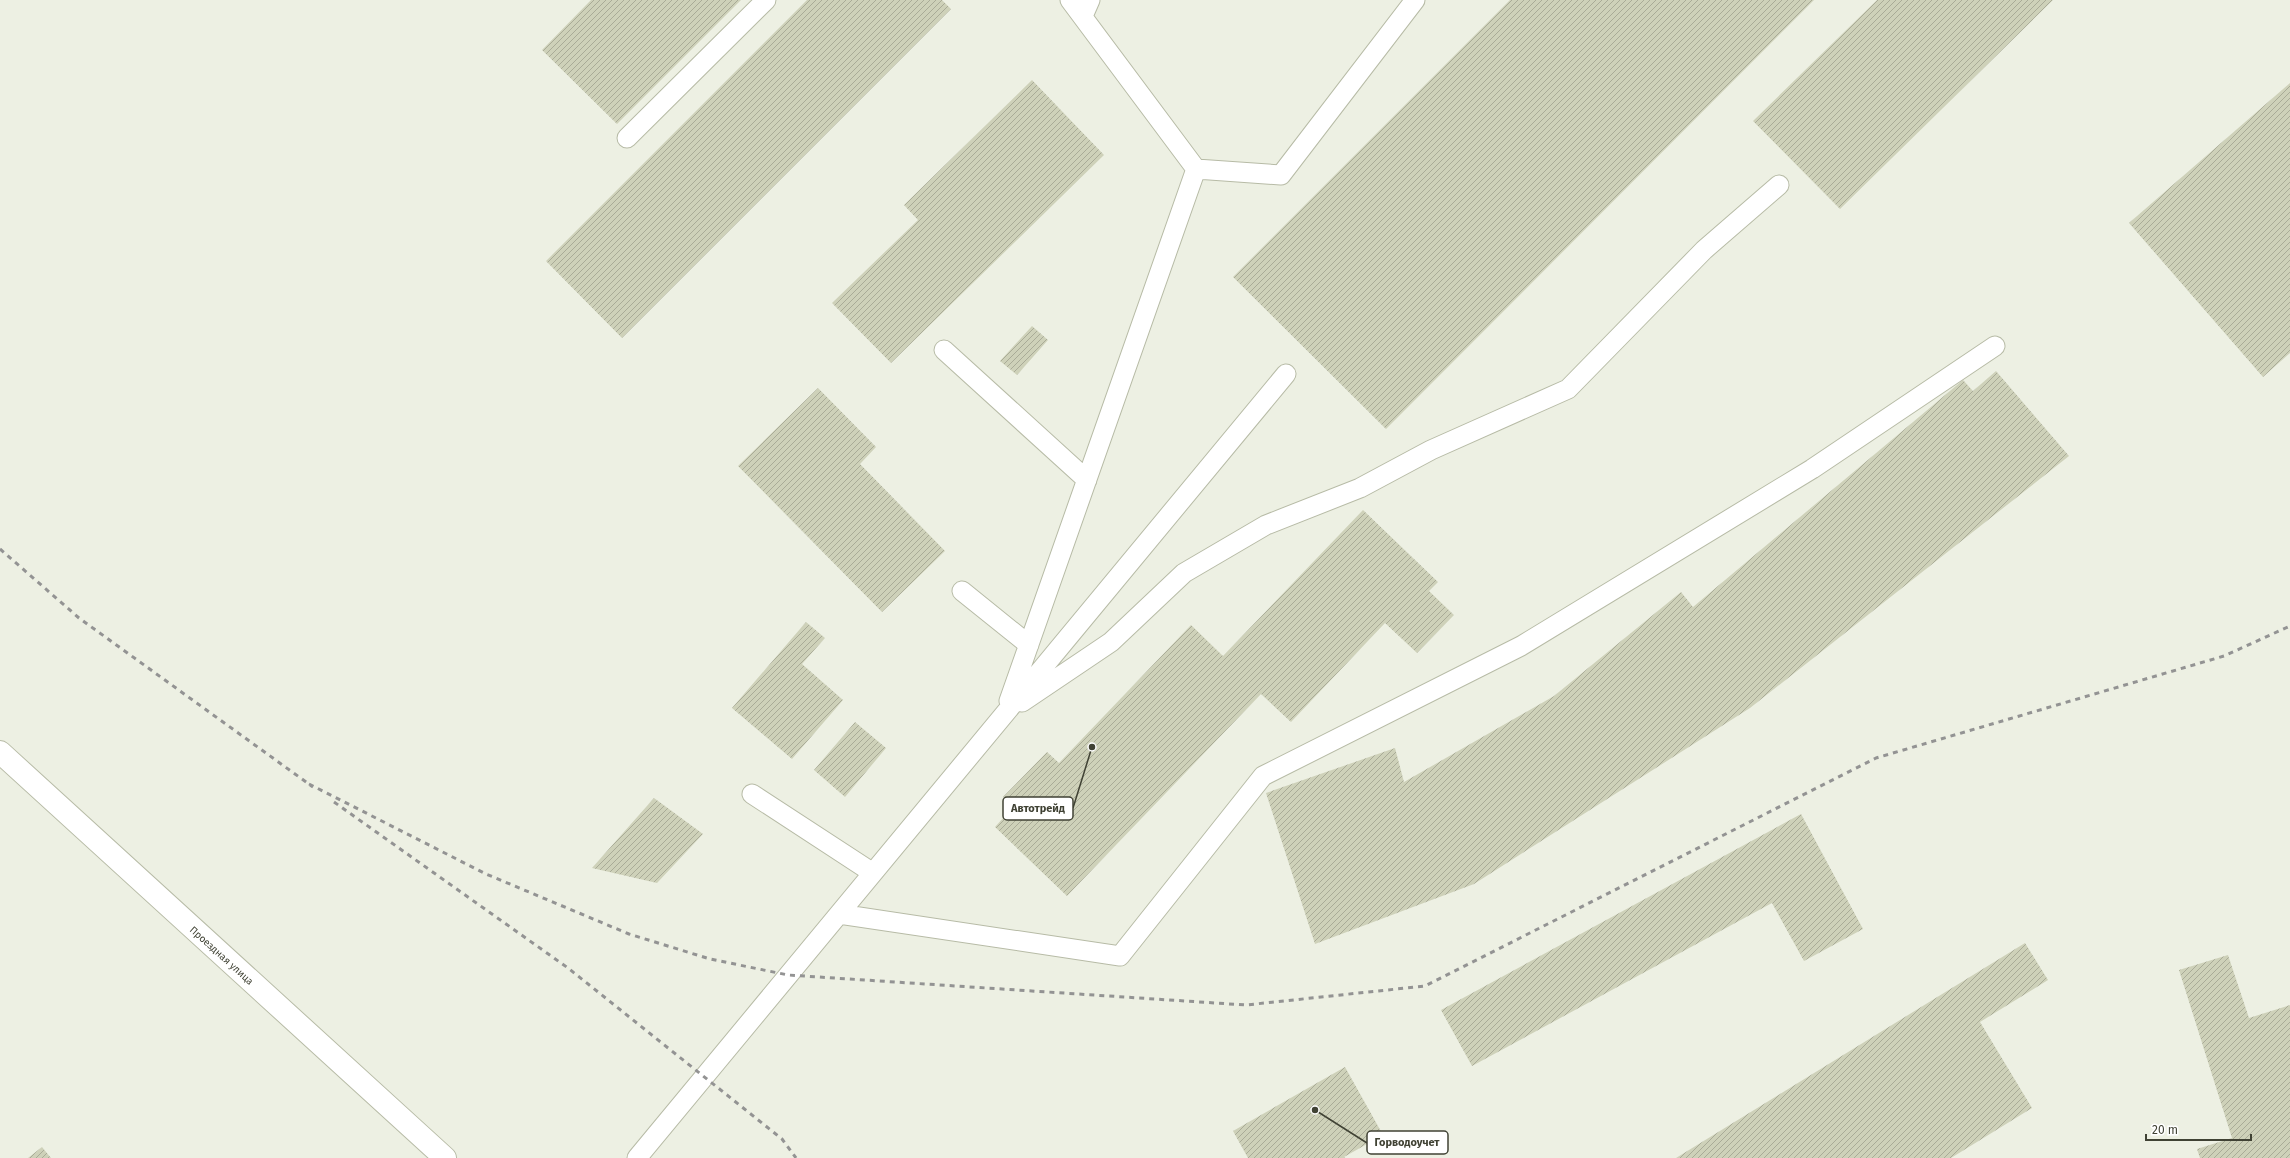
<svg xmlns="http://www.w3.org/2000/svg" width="2290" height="1158" font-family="'Fira Sans',sans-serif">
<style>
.building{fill:url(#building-hatch)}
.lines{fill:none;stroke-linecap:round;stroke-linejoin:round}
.service-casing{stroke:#b7bba6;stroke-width:21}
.minor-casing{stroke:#b7bba6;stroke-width:24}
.service{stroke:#fff;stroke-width:19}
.minor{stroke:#fff;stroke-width:22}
.rail{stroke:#939393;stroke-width:3;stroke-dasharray:5 5;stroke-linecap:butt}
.labels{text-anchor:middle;stroke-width:3;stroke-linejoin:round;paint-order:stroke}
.street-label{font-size:10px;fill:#404234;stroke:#fff}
.leader{fill:none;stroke:#404234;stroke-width:1.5}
.callout-dot{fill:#404234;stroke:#fff;stroke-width:1.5}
.callout{fill:#fff;stroke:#404234;stroke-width:1.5}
.callout-label{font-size:11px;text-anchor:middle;font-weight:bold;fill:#404234}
</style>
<defs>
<pattern id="building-hatch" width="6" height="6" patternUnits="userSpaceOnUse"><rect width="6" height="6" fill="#ced1b9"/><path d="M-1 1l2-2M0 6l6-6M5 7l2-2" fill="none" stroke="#a9ab97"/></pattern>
</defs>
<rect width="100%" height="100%" fill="#edf0e3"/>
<path class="building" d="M 591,0 L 741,0 L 617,124 L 542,50 Z
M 807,0 L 942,0 L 951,9 L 622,338 L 546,261 Z
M 1510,0 L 1814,0 L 1386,429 L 1233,277 Z
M 1877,0 L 2053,0 L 1840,209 L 1753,121 Z
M 1032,80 L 1104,155 L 891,363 L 832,303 L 918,220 L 904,205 Z
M 2290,83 L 2290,353 L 2263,377 L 2129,223 Z
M 1032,326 L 1048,340 L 1017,375 L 1000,361 Z
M 1996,371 L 2069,456 L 1750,708 L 1474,884 L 1315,944 L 1266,793 L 1395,748 L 1404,782 L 1554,696 L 1681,592 L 1693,607 L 1963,380 L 1973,391 Z
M 818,388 L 876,447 L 860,464 L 945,551 L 882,612 L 738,466 Z
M 1363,510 L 1438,582 L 1429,591 L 1454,615 L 1417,653 L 1385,623 L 1291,722 L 1261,694 L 1067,896 L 995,827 L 1013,807 L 1003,797 L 1047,752 L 1059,763 L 1191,625 L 1223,656 Z
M 806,622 L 825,638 L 802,664 L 843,700 L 792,759 L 732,708 Z
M 855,722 L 886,748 L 845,797 L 814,770 Z
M 654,798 L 703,834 L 657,883 L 592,868 Z
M 1801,814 L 1863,929 L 1804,961 L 1772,903 L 1472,1066 L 1441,1010 Z
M 2025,943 L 2048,980 L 1980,1022 L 2032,1108 L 1951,1158 L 1676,1158 Z
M 2228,955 L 2249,1018 L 2290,1005 L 2290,1158 L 2200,1158 L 2197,1149 L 2232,1138 L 2179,970 Z
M 1345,1067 L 1383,1135 L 1344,1157 L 1345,1158 L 1248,1158 L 1233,1131 Z
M 42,1147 L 51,1158 L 28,1158 Z"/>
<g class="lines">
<g class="service-casing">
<path id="service" d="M 1083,16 L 1090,0
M 627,138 L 766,0
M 1196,169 L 1281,175 L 1415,0
M 944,350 L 1087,480
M 962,591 L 1029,645
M 1009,701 L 1196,169 L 1070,0
M 1022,702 L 1111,642 L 1184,573 L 1266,525 L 1360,488 L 1431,450 L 1568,389 L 1704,250 L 1779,185
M 752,794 L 873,873
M 839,914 L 1120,956 L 1263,776 L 1521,646 L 1812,469 L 1995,346
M 637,1158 L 1286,374"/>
</g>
<g class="minor-casing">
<path id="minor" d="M 0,752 L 445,1158"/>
</g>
<use href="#service" class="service"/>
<use href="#minor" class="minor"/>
<path class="rail" d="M 0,549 L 79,618 L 313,787
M 309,784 L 486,874 L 629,934 L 710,959 L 788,975 L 1246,1005 L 1425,986 L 1876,758 L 2224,656 L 2290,626
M 334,802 L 568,968 L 782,1139 L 796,1158"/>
</g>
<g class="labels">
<g class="street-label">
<text transform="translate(222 955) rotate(42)" y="4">Проездная улица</text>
</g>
</g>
<path class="leader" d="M1092 747L1073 808M1315 1110L1367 1143"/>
<g class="callout-dot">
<circle cx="1092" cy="747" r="4"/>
<circle cx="1315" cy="1110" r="4"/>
</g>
<g class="callout">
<rect x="1003" y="797" width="70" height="23" rx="4"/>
<rect x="1367" y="1131" width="81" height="23" rx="4"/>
</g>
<g class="callout-label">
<text x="1038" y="812">Автотрейд</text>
<text x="1407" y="1146">Горводоучет</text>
</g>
<path d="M2146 1134v6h105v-6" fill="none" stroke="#404234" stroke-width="2"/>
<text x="2152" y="1134" font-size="12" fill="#404234" stroke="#ffffff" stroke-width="3" paint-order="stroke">20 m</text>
</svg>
